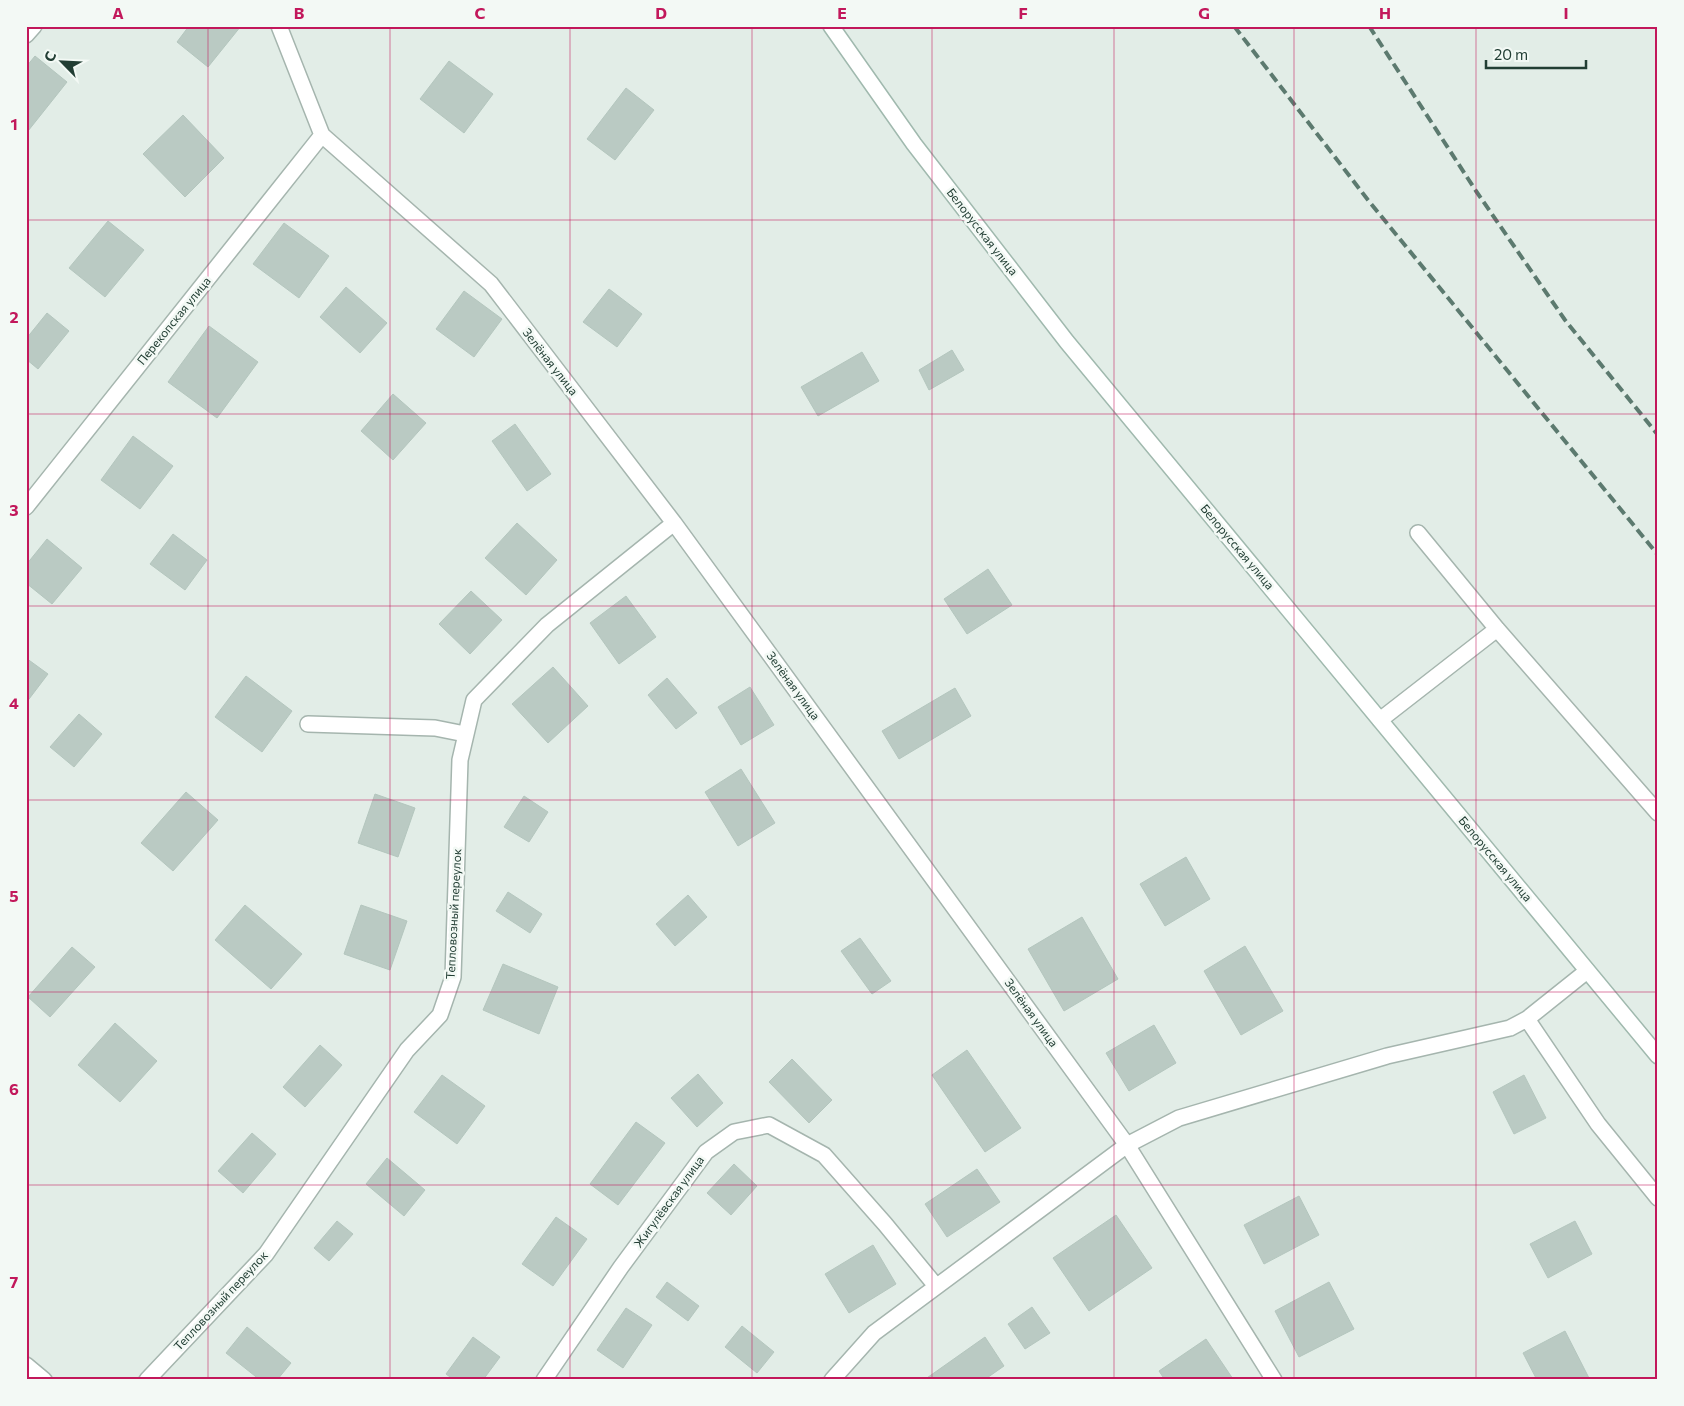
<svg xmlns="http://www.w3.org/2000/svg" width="1684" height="1406" font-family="Commissioner,sans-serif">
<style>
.building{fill:#bacac3;stroke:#b4c6be}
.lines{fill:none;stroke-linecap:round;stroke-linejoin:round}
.service-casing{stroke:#a5b5ae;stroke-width:18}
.minor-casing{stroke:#a5b5ae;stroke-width:18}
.secondary-casing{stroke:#a0b9ae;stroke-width:18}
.service{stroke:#fff;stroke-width:15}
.minor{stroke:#fff;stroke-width:15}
.secondary{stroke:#fff;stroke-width:15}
.rail{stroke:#5c7a6f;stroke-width:4;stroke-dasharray:10 5;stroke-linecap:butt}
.grid{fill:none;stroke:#c2185b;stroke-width:1;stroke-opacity:0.55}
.labels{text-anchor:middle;stroke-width:5;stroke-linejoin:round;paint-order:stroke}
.street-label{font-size:12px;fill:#223e34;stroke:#f3f9f5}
.neatline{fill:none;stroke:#c2185b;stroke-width:2}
.grid-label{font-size:16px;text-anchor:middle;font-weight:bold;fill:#c2185b}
</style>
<rect width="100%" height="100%" fill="#e2ede7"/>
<path class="building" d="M 189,26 L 241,26 L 208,67 L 177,42 Z
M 35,56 L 67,82 L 28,131 L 26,129 L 26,67 Z
M 449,61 L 493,94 L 464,133 L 420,99 Z
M 626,88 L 654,110 L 615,160 L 587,139 Z
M 183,115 L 224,158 L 185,197 L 143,154 Z
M 108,221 L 144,250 L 105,297 L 69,268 Z
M 284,223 L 329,256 L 299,298 L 253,264 Z
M 346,287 L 387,323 L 360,353 L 320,317 Z
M 609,289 L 642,314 L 617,347 L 583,322 Z
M 464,291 L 502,319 L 474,357 L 436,329 Z
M 47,313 L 69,331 L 38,369 L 26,359 L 26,339 Z
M 209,326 L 258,362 L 217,418 L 168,382 Z
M 952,350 L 964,370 L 929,390 L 919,370 Z
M 862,352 L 879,381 L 818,416 L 801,387 Z
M 393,394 L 426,423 L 393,460 L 361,431 Z
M 515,424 L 551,474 L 527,491 L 492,441 Z
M 133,436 L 173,466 L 140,509 L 101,480 Z
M 517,523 L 557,560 L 526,595 L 485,558 Z
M 173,534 L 207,560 L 185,590 L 150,564 Z
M 47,539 L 82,568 L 52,604 L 26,583 L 26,565 Z
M 988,569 L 1012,605 L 967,634 L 944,599 Z
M 471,591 L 502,620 L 470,654 L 439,624 Z
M 626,596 L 656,637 L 619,664 L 590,623 Z
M 26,658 L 48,674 L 26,703 Z
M 553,667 L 588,706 L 548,743 L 512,704 Z
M 246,676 L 292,711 L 262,752 L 215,717 Z
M 667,678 L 697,713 L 676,729 L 648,695 Z
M 750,687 L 774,725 L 741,745 L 718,707 Z
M 955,688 L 971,716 L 899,759 L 882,731 Z
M 79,714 L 102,734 L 74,767 L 50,747 Z
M 741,769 L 775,823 L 738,846 L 705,792 Z
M 186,792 L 218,820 L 173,871 L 141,843 Z
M 375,794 L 415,808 L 398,857 L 358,843 Z
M 524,796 L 548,812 L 529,842 L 504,827 Z
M 1186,857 L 1210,899 L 1165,926 L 1140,884 Z
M 508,892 L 542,914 L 530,933 L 496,911 Z
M 688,895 L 707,917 L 675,946 L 656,924 Z
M 245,905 L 302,954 L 271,989 L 215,940 Z
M 361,905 L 407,921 L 390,970 L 344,954 Z
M 1082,917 L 1118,979 L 1064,1011 L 1028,949 Z
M 860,938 L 891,981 L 872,994 L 841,951 Z
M 1245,946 L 1283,1011 L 1241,1035 L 1204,971 Z
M 72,947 L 95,967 L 50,1017 L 28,997 Z
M 503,964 L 558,987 L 539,1034 L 483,1010 Z
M 115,1023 L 157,1061 L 120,1102 L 78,1065 Z
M 1154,1025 L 1176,1063 L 1129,1091 L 1106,1053 Z
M 320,1045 L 342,1065 L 305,1107 L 283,1087 Z
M 967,1050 L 1021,1128 L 985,1152 L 932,1075 Z
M 792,1059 L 832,1100 L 809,1123 L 769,1082 Z
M 698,1074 L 723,1103 L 697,1127 L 671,1098 Z
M 442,1075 L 485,1106 L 457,1144 L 414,1112 Z
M 1524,1075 L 1546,1118 L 1514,1134 L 1493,1092 Z
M 636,1122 L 665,1143 L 618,1205 L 590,1184 Z
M 252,1133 L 276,1154 L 243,1193 L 218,1171 Z
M 387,1158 L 425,1190 L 404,1216 L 366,1184 Z
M 734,1164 L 757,1186 L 731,1215 L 707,1193 Z
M 977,1169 L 1000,1202 L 947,1237 L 925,1204 Z
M 1299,1196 L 1319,1235 L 1264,1264 L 1244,1225 Z
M 1116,1215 L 1152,1268 L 1089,1311 L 1053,1258 Z
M 556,1217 L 587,1239 L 553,1286 L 522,1264 Z
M 337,1221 L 353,1234 L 329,1261 L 314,1248 Z
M 1575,1221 L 1592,1254 L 1548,1278 L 1530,1244 Z
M 873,1245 L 896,1284 L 849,1313 L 825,1274 Z
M 667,1282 L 699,1306 L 688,1321 L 656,1297 Z
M 1329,1282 L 1354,1329 L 1299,1357 L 1275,1311 Z
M 1032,1307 L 1050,1333 L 1025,1349 L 1008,1324 Z
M 626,1308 L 652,1325 L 623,1368 L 597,1350 Z
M 742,1326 L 774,1352 L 757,1373 L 725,1347 Z
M 247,1327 L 291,1363 L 277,1380 L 260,1380 L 226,1353 Z
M 1565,1331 L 1590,1380 L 1537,1380 L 1523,1353 Z
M 473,1337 L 500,1357 L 483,1380 L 454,1380 L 446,1374 Z
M 985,1337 L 1004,1366 L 984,1380 L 924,1380 Z
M 1206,1339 L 1233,1379 L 1165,1380 L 1159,1371 Z"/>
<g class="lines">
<g class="service-casing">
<path id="service" d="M 1418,533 L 1497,629 L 1658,813
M 1380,720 L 1497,629
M 308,724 L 435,728 L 465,734
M 1527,1019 L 1598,1124 L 1658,1198
M 1127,1145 L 1179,1118 L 1387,1056 L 1510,1028 L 1527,1019 L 1587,971"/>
</g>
<g class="minor-casing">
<path id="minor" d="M 279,26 L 322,135 L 491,284 L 674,523 L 1127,1145 L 1274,1380
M 26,35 L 34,26
M 26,507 L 322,135
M 26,1365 L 44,1380
M 147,1380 L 266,1254 L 407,1050 L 440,1015 L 453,977 L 460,760 L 474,700 L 547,625 L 674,523
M 544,1380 L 621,1267 L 706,1152 L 734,1132 L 769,1125 L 824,1155 L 885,1224 L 936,1286
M 832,1380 L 874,1333 L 1127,1145"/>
</g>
<g class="secondary-casing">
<path id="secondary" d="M 831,26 L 914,144 L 1067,342 L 1658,1056"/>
</g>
<use href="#service" class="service"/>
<use href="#minor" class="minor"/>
<use href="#secondary" class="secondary"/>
<path class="rail" d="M 1234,26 L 1368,200 L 1658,555
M 1369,26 L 1476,191 L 1565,320 L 1658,435"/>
</g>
<path class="grid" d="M 208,26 L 208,1380M 390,26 L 390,1380M 570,26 L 570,1380M 752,26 L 752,1380M 932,26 L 932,1380M 1114,26 L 1114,1380M 1294,26 L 1294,1380M 1476,26 L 1476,1380M 26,220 L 1658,220M 26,414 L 1658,414M 26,606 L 1658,606M 26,800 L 1658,800M 26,992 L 1658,992M 26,1185 L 1658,1185"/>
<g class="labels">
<g class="street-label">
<text transform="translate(982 232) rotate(52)" y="4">Белорусская улица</text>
<text transform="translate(174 321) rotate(-51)" y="4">Перекопская улица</text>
<text transform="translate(550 362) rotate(52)" y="4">Зелёная улица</text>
<text transform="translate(1237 547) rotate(50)" y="4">Белорусская улица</text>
<text transform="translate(793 686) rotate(54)" y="4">Зелёная улица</text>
<text transform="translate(1495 859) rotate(50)" y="4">Белорусская улица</text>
<text transform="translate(454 914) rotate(-87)" y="4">Тепловозный переулок</text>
<text transform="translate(1031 1013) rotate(54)" y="4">Зелёная улица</text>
<text transform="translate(669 1202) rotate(-54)" y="4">Жигулёвская улица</text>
<text transform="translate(221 1301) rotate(-47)" y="4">Тепловозный переулок</text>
</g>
</g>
<rect width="1684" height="1406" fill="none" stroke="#f3f9f5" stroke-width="55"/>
<g transform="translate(62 62) rotate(294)" stroke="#f3f9f5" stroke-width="4" paint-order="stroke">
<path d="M0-4L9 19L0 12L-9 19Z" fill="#223e34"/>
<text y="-8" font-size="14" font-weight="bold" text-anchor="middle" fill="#223e34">С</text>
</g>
<path d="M1486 60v8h100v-8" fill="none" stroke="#223e34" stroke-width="2.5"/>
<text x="1494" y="60" font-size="15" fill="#223e34" stroke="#f3f9f5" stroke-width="4" paint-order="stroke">20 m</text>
<rect x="28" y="28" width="1628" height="1350" class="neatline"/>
<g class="grid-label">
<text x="118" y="19">A</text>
<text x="299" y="19">B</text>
<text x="480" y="19">C</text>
<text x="661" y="19">D</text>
<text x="842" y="19">E</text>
<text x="1023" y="19">F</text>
<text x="1204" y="19">G</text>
<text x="1385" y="19">H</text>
<text x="1566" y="19">I</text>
<text x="14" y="130">1</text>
<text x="14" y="323">2</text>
<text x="14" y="516">3</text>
<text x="14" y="709">4</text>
<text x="14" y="902">5</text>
<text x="14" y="1095">6</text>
<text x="14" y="1288">7</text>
</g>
</svg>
